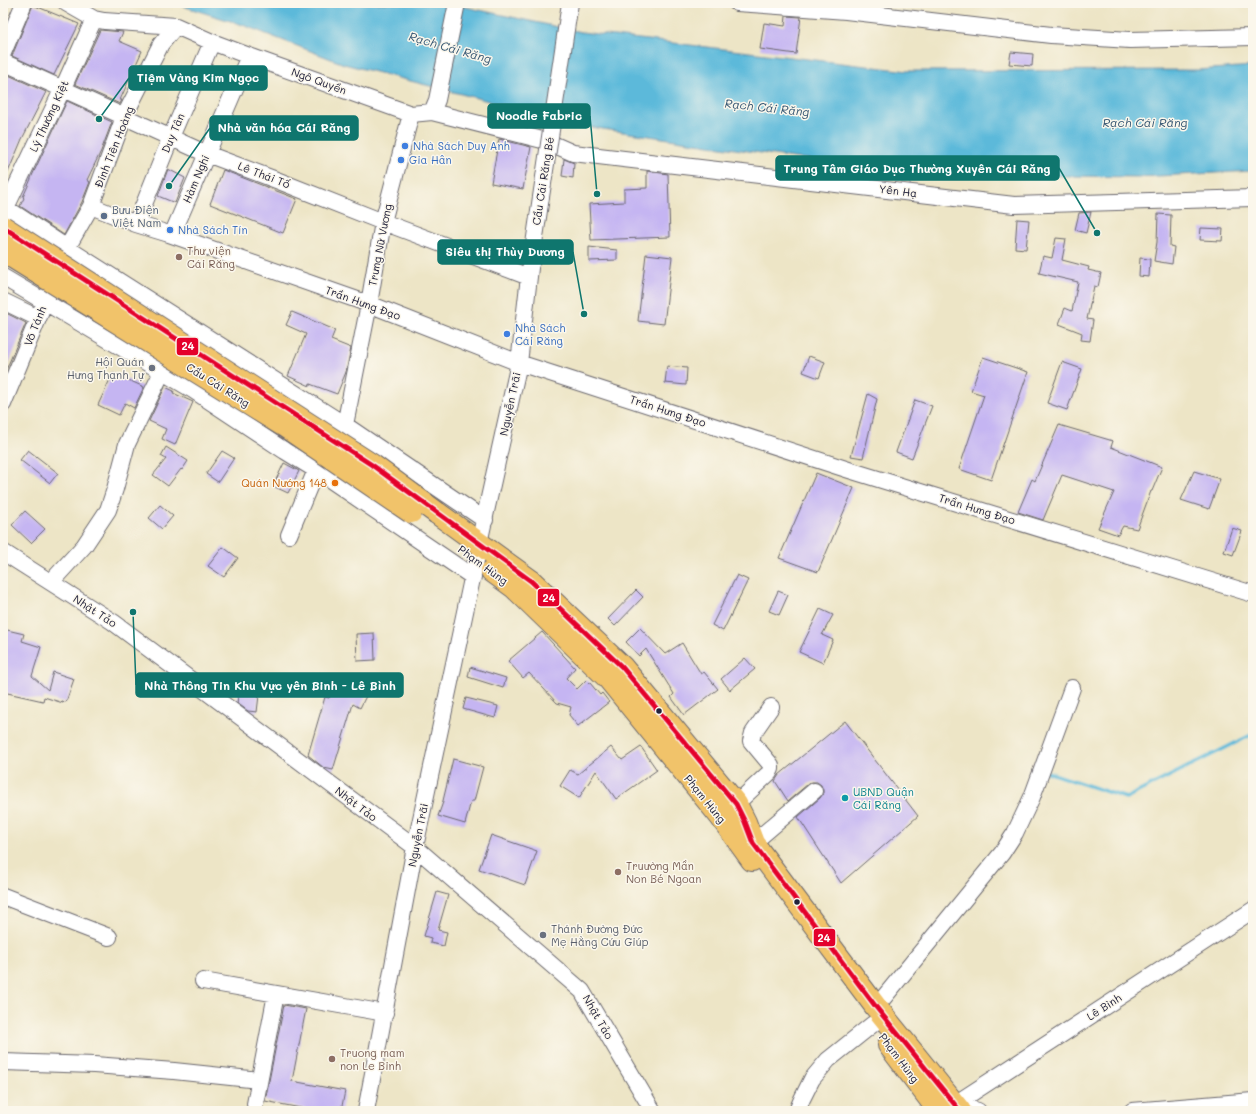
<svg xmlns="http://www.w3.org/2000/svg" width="1256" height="1114" font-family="Mali,sans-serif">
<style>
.water{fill:#5cb9da;stroke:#3f6e8a}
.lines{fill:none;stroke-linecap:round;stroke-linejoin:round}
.stream{stroke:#5cb9da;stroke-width:3.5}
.building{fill:#c5b5f2}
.minor-casing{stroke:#69666c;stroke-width:18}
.highway-casing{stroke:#69666c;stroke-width:24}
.minor{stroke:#fff;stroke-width:16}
.highway{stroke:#f1c36a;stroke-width:22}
.minor-bridge-casing{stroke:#69666c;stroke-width:18;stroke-linecap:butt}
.highway-bridge-casing{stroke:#69666c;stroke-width:24;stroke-linecap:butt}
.minor-bridge{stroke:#fff;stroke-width:16}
.highway-bridge{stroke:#f1c36a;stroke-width:22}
.bus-1-casing{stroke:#fbf7ec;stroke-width:8}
.bus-1{stroke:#e4002b;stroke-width:5}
.shop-dot{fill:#3f7fe0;stroke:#fbf7ec;stroke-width:1.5}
.service-dot{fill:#5c6f8a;stroke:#fbf7ec;stroke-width:1.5}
.education-dot{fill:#8d6e63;stroke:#fbf7ec;stroke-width:1.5}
.worship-dot{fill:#6b7280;stroke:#fbf7ec;stroke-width:1.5}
.food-dot{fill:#e8710a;stroke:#fbf7ec;stroke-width:1.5}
.bus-dot{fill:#22223b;stroke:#fbf7ec;stroke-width:1.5}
.culture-dot{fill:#0f9aa8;stroke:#fbf7ec;stroke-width:1.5}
.labels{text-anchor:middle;stroke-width:3;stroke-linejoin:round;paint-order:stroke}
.street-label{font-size:11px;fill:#22223b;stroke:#fbf7ec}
.shop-label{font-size:11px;fill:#366cbe;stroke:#fbf7ec;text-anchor:start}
.service-label{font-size:11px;fill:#4e5e75;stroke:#fbf7ec;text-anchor:start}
.education-label{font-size:11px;fill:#785e54;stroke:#fbf7ec;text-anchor:start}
.worship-label{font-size:11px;fill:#5b616d;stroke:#fbf7ec;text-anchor:end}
.food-label{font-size:11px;fill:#c56008;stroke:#fbf7ec;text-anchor:end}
.culture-label{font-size:11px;fill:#0d838f;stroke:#fbf7ec;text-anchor:start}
.water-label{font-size:12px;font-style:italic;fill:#365773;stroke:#fbf7ec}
.leader{fill:none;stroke:#0f766e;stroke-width:1.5}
.callout-dot{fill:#0f766e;stroke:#fbf7ec;stroke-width:1.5}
.callout{fill:#0f766e;stroke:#0f766e;stroke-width:1.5}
.callout-label{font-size:12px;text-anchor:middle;font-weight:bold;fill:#fff}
.line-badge{stroke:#fbf7ec;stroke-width:1.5}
.badge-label{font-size:11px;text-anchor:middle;font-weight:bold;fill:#fff}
</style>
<rect width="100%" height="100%" fill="#fbf7ec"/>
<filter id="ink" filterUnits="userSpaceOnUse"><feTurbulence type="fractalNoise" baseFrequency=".025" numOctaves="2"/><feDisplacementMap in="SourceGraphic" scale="8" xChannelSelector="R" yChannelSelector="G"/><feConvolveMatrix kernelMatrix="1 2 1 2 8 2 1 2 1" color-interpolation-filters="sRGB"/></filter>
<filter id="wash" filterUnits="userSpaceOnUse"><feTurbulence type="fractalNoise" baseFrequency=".012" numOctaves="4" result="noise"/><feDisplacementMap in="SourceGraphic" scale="16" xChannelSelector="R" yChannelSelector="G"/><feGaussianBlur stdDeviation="0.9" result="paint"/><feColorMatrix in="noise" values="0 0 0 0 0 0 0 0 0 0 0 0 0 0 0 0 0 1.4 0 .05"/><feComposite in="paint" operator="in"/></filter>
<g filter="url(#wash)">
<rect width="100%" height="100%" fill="#ede5c6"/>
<path class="water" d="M 173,3 L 447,3 L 581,32 L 908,71 L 1198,70 L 1253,66 L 1253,171 L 1139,177 L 999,175 L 794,158 L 590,127 L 344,64 L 243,25 Z"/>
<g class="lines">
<path class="stream" d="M 1047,772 L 1126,798 L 1253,734"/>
</g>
<g id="blocks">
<path class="building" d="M 33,5 L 79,24 L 54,75 L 12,56 Z
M 786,16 L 801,17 L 796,54 L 760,49 L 764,23 L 785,26 Z
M 100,30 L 123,32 L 119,41 L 142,51 L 120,100 L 122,100 L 120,104 L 75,84 Z
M 1011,52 L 1033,54 L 1032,66 L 1009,64 Z
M 4,73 L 46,92 L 22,139 L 3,184 Z
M 67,101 L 112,122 L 101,151 L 87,180 L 90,182 L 82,202 L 64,235 L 20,206 L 24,198 L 23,197 L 31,179 L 31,178 Z
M 499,139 L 531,147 L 523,189 L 491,183 Z
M 564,159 L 574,163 L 573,178 L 562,176 Z
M 168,169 L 185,178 L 175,203 L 158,196 Z
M 223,170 L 297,199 L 283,233 L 210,204 Z
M 647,171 L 668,174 L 670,237 L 591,240 L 589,204 L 624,202 L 624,189 L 647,188 Z
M 1091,212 L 1086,233 L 1075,230 L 1079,213 Z
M 1158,214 L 1171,215 L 1170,246 L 1174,247 L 1172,264 L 1154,261 L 1157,242 Z
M 1017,219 L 1029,220 L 1026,249 L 1015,248 Z
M 1201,228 L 1223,229 L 1222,241 L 1200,240 Z
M 1056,238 L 1066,239 L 1062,260 L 1089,267 L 1088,270 L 1101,273 L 1098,287 L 1094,286 L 1087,319 L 1093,320 L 1090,341 L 1081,340 L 1082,333 L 1059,324 L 1065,308 L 1072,311 L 1078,282 L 1039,273 L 1043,256 L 1052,258 Z
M 589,247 L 617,250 L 617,260 L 589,261 Z
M 646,254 L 672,257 L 664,324 L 638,321 Z
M 1140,258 L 1150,259 L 1149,277 L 1139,276 Z
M 292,312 L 335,330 L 331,340 L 351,348 L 346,372 L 337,394 L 310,384 L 310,386 L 288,376 L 306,334 L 286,325 Z
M 6,313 L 26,323 L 3,377 L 3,320 Z
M 809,356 L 825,362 L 819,378 L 803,372 Z
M 983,357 L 1028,372 L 991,480 L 959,469 L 984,395 L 971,391 Z
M 1062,362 L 1082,369 L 1067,410 L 1047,403 Z
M 667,366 L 687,368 L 686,385 L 665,383 Z
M 113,373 L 144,387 L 134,408 L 125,403 L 119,415 L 98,405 Z
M 165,387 L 174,391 L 173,393 L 193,402 L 175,445 L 162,439 L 166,429 L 149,421 Z
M 868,394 L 877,399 L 863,458 L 851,456 Z
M 915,400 L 932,406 L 912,458 L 896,452 Z
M 1059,425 L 1113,441 L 1111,447 L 1162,467 L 1152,491 L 1151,491 L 1137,529 L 1123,526 L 1118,535 L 1098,528 L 1114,492 L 1062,475 L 1043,520 L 1018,512 L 1032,479 L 1035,481 Z
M 166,447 L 188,461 L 182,470 L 181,469 L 168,486 L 153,475 L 166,459 L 161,456 Z
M 28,450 L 58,473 L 50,483 L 20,460 Z
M 222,451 L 234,458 L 218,482 L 206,474 Z
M 284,463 L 299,471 L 288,493 L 273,486 Z
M 1194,471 L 1220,479 L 1209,509 L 1181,500 Z
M 816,473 L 854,488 L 818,572 L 779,558 Z
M 160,505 L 173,516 L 162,529 L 149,518 Z
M 25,511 L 45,529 L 31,543 L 12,525 Z
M 1232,528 L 1242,531 L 1233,555 L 1224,552 Z
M 223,547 L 238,558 L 224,577 L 208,566 Z
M 737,575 L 748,580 L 723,631 L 712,625 Z
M 636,590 L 643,597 L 615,626 L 608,619 Z
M 778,591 L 788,595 L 779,615 L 769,611 Z
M 820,609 L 833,615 L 822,635 L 833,640 L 823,663 L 799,652 Z
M 640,628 L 665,654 L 682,643 L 701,674 L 704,672 L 718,689 L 684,715 L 671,697 L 674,694 L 646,649 L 639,656 L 626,642 Z
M 3,629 L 24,634 L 22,641 L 41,647 L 32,676 L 48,690 L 53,672 L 74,679 L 66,702 L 61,701 L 63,703 L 44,697 L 43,701 L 3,692 Z
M 542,632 L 575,668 L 566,678 L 577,689 L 586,680 L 589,683 L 590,683 L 600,695 L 602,693 L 609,702 L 578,726 L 569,715 L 571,707 L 557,703 L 529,673 L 523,678 L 508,661 Z
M 374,633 L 375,660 L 357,661 L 356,634 Z
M 745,658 L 755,669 L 730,690 L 721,679 Z
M 470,667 L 506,678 L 503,688 L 468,677 Z
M 251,677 L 261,678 L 257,712 L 248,711 L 237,703 L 240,683 L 250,684 Z
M 337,682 L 366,696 L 360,708 L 353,704 L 333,770 L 324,768 L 308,755 L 325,697 L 329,698 Z
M 466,698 L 498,706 L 495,718 L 463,709 Z
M 845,721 L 918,816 L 841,883 L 798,817 L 820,798 L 823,794 L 823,790 L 821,785 L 817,782 L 812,782 L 808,784 L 788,801 L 775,781 L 779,775 Z
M 611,747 L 622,760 L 641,747 L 657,770 L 616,799 L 596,771 L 579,798 L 560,786 L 570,770 L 578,774 Z
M 453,759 L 483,767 L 474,801 L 471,801 L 465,824 L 438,816 L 442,805 Z
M 491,835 L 537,851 L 525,885 L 479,869 Z
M 437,892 L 448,895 L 438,930 L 447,932 L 444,946 L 430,943 L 431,938 L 424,936 Z
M 284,1005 L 306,1009 L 292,1081 L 345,1091 L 341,1111 L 316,1111 L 265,1101 Z"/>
</g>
</g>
<g filter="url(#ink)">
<use href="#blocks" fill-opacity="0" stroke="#69666c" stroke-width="1"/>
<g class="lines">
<g class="minor-casing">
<path id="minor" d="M 66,3 L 94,19 L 104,21 L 176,26 L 212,42 L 249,56 L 411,114 L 432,112 L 546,141 L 573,153 L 1014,205 L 1253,198
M 737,3 L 846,11 L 1051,35 L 1130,40 L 1253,37
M 3,53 L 24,3
M 3,62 L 207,154 L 279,181 L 383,222 L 529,277
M 432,112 L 437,100 L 457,3
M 91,206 L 136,224 L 169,234 L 369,304 L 519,363 L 849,470 L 1253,594
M 6,208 L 67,248 L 345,425 L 485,520
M 3,214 L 63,88 L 94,19
M 136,224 L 171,137 L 212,42
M 172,235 L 249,56
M 63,258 L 67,248 L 91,206 L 124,117 L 161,44 L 176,26
M 3,277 L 193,390 L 285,451 L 316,470 L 473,577
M 3,301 L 38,318
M 3,404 L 49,292
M 345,425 L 369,304 L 383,222 L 411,114
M 289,535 L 316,470
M 479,543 L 519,363 L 530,268
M 3,552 L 113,622 L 415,847 L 582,991 L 653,1111
M 51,582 L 84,546 L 108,510 L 115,489 L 127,444 L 162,372
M 736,804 L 769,773 L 771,769 L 771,765 L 751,741 L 753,733 L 771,707
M 753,843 L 814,791
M 3,896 L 109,937
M 203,981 L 385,1013
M 876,1007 L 1002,853 L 1015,833 L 1032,797 L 1072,688
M 3,1062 L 94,1065 L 174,1071 L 259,1080
M 255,1104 L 276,994
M 955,1104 L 978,1111
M 366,1111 L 415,847 L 476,560
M 797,1111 L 802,1099 L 812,1079 L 828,1060 L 873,1024
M 947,1111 L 955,1104 L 1253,910
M 1132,1111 L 1253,1101"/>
</g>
<g class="highway-casing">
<path id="highway" d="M 437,513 L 531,581 L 622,667 L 736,804 L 745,822 L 753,843 L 876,1007 L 960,1111
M 492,571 L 514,587 L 609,679 L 721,817 L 752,860
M 889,1045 L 939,1111"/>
</g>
<use href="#minor" class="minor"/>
<use href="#highway" class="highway"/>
<g class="minor-bridge-casing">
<path id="minor-bridge" d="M 531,264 L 570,3"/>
</g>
<g class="highway-bridge-casing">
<path id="highway-bridge" d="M 3,227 L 372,465 L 437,513
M 3,251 L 286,427 L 411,512"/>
</g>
<use href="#minor-bridge" class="minor-bridge"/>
<use href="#highway-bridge" class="highway-bridge"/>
<g class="bus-1-casing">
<path id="bus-1" d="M 3,227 L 372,465 L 531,581 L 622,667 L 736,804 L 745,822 L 753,843 L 876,1007 L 960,1111"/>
</g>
<use href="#bus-1" class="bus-1"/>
</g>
</g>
<g class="shop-dot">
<circle cx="405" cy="146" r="4"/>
<circle cx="401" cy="160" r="4"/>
<circle cx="170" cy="230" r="4"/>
<circle cx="507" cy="334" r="4"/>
</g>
<circle class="service-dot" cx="104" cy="216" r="4"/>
<g class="education-dot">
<circle cx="179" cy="257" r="4"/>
<circle cx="618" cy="872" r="4"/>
<circle cx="332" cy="1059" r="4"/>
</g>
<g class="worship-dot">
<circle cx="152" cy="368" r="4"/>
<circle cx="543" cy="935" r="4"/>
</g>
<circle class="food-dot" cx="335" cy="483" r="4"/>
<g class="bus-dot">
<circle cx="659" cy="711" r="3.5"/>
<circle cx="797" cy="902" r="3.5"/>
</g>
<circle class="culture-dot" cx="845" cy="798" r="4"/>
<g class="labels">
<g class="street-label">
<text transform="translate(319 81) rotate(20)" y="4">Ngô Quyền</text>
<text transform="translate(49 116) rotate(-65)" y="4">Lý Thường Kiệt</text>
<text transform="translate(173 133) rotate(-67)" y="4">Duy Tân</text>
<text transform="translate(114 147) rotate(-68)" y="4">Đinh Tiên Hoàng</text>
<text transform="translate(264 175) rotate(21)" y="4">Lê Thái Tổ</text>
<text transform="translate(196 179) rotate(-67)" y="4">Hàm Nghi</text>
<text transform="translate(543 181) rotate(-81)" y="4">Cầu Cái Răng Bé</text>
<text transform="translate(898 191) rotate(7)" y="4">Yên Hạ</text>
<text transform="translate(380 245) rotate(-79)" y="4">Trưng Nữ Vương</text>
<text transform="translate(363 303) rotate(20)" y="4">Trần Hưng Đạo</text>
<text transform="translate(35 326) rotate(-68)" y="4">Võ Tánh</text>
<text transform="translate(218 385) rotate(32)" y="4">Cầu Cái Răng</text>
<text transform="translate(510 404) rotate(-78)" y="4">Nguyễn Trãi</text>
<text transform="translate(668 411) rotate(18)" y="4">Trần Hưng Đạo</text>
<text transform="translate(977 509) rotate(17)" y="4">Trần Hưng Đạo</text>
<text transform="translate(483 565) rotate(36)" y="4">Phạm Hùng</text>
<text transform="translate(95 611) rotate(33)" y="4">Nhật Tảo</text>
<text transform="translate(705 799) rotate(51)" y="4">Phạm Hùng</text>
<text transform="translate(356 804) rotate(37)" y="4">Nhật Tảo</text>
<text transform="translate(418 835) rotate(-79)" y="4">Nguyễn Trãi</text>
<text transform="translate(1104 1007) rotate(-33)" y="4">Lê Bình</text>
<text transform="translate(598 1017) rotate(60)" y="4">Nhật Tảo</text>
<text transform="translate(899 1058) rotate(53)" y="4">Phạm Hùng</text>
</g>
<g class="shop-label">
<text x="413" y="150">Nhà Sách Duy Anh</text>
<text x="409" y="164">Gia Hân</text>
<text x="178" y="234">Nhà Sách Tín</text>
<text x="515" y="332">Nhà Sách<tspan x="515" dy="13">Cái Răng</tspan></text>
</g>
<g class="service-label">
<text x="112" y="214">Bưu Điện<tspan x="112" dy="13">Việt Nam</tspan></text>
</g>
<g class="education-label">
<text x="187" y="255">Thư viện<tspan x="187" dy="13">Cái Răng</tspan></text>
<text x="626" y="870">Truường Mần<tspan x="626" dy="13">Non Bé Ngoan</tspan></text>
<text x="340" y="1057">Truong mam<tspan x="340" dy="13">non Le Binh</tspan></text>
</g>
<g class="worship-label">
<text x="144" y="366">Hội Quán<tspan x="144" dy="13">Hưng Thạnh Tự</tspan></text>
<text x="551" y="933" text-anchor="start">Thánh Đường Đức<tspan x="551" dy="13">Mẹ Hằng Cứu Giúp</tspan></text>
</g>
<g class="food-label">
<text x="327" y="487">Quán Nướng 148</text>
</g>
<g class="culture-label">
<text x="853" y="796">UBND Quận<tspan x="853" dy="13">Cái Răng</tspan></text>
</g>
<g class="water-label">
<text transform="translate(450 48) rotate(16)" y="4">Rạch Cái Răng</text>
<text transform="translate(767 108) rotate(6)" y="4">Rạch Cái Răng</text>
<text x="1145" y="127">Rạch Cái Răng</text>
</g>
</g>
<path class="leader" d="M99 119L129 78M597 194L590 116M169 186L210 128M1097 233L1059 168M584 314L573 252M133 612L136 685"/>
<g class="callout-dot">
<circle cx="99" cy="119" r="4"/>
<circle cx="597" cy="194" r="4"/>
<circle cx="169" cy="186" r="4"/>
<circle cx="1097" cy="233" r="4"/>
<circle cx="584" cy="314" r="4"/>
<circle cx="133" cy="612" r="4"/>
</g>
<g class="callout">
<rect x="129" y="66" width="138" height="24" rx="4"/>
<rect x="488" y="104" width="102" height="24" rx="4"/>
<rect x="210" y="116" width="148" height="24" rx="4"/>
<rect x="776" y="156" width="283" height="24" rx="4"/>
<rect x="438" y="240" width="135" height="24" rx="4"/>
<rect x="136" y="673" width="267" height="24" rx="4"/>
</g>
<g class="callout-label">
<text x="198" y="82">Tiệm Vàng Kim Ngọc</text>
<text x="539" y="120">Noodle Fabric</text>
<text x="284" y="132">Nhà văn hóa Cái Răng</text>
<text x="917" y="173">Trung Tâm Giáo Dục Thường Xuyên Cái Răng</text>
<text x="505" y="256">Siêu thị Thùy Dương</text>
<text x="270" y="690">Nhà Thông Tin Khu Vực yên Binh - Lê Bình</text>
</g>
<g class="line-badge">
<rect x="176" y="337" width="23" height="19" rx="4" fill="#e4002b"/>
<rect x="537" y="588" width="23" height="19" rx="4" fill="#e4002b"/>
<rect x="813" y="928" width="23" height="19" rx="4" fill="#e4002b"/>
</g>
<g class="badge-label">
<text x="188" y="350">24</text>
<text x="549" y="602">24</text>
<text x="824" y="942">24</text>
</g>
<rect width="1256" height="1114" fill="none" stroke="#fbf7ec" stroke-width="16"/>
</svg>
